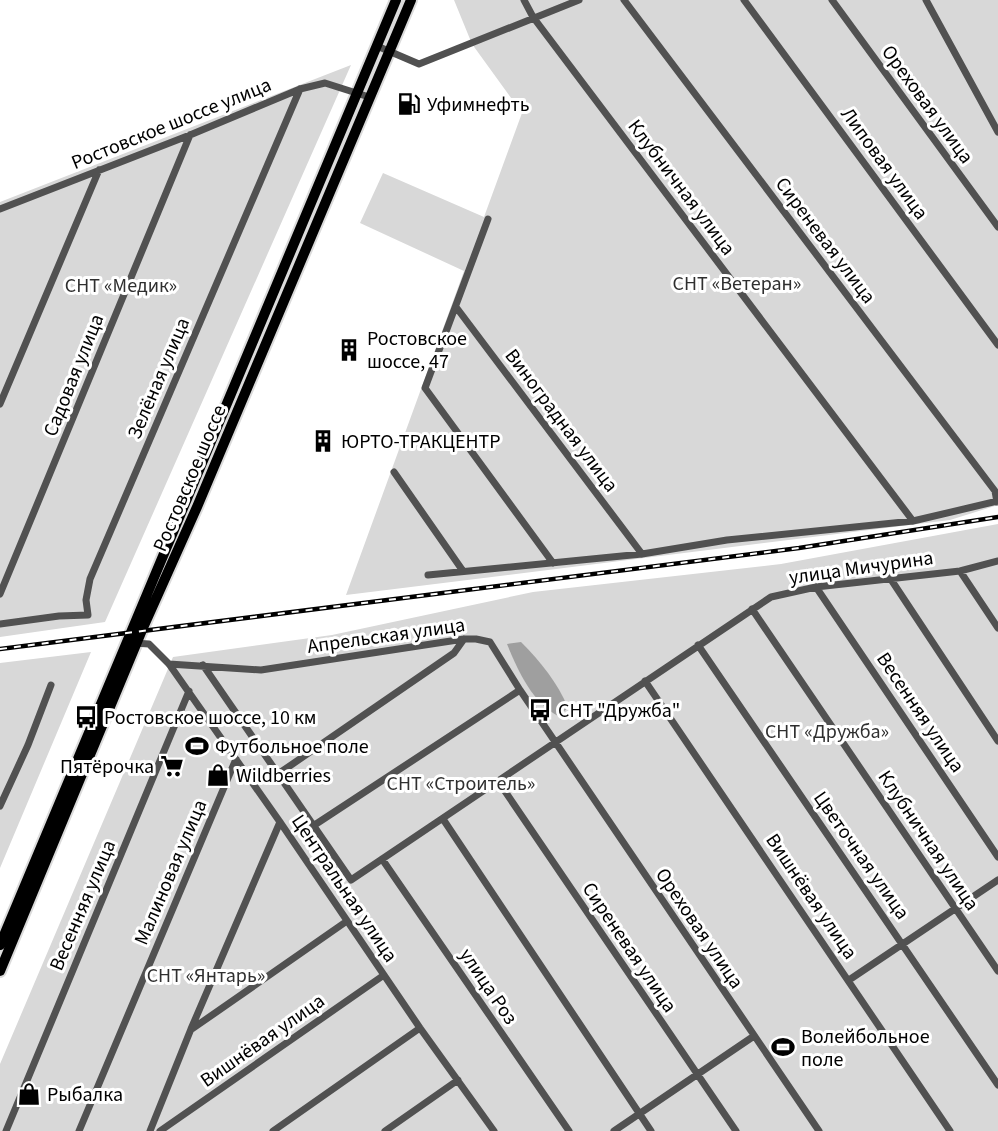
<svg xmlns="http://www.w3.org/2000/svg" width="998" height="1131" font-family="'Source Sans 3',sans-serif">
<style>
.green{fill:#d8d8d8}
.water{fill:#9f9f9f}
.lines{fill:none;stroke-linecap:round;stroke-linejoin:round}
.trunk-casing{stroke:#dbdbdb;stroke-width:14}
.minor{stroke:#515151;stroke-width:7}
.trunk{stroke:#000;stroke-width:10}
.rail-casing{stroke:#000;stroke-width:4.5}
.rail{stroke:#fff;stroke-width:2;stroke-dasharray:7;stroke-linecap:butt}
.labels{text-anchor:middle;stroke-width:6;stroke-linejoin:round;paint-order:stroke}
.poi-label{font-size:20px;fill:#000;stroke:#fff;text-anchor:start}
.street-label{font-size:20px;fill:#000;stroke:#fff}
.park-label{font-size:20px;fill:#2f2f2f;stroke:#fff}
</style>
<rect width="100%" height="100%" fill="#fff"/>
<path class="green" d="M 454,0 L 998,0 L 998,505 L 950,520 L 346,595 L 464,271 L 360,223 L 383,173 L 484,217 L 522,113 L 472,44 Z
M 351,65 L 105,622 L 0,637 L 0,202 Z
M 998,524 L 998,1131 L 0,1131 L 0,1064 L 173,657 L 332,635 L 533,592 L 781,564 Z
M 91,652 L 0,868 L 0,663 Z"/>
<path class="water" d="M 521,642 C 540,661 558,683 568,708 L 558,716 C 532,702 518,671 507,644 Z"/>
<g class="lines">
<g class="trunk-casing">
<path id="trunk" d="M 0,945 L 396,0
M 0,971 L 142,630 L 197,507 L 411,0"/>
</g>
<path class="minor" d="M 524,0 L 533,17 L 913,521
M 624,0 L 995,491 L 997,502
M 744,0 L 998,345
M 832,0 L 998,227
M 926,0 L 998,132
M 377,46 L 419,64 L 579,0
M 0,209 L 190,135 L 300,89 L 325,83 L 369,97
M 488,219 L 425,388 L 553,563
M 456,307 L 642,554
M 0,404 L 99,170
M 394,472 L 463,571
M 960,571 L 998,628
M 428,575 L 642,554 L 727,540 L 913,521 L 998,501
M 890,578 L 998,741
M 816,587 L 998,857
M 0,594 L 190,135
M 752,609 L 998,971
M 0,624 L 59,616 L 88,615 L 86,600 L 90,579 L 300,89
M 134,643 L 149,644 L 169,664 L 280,822 L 420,1028 L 494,1131
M 698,645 L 998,1085
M 169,664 L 261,670 L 464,639 L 476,639 L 490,642 L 520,690 L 819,1131
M 203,665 L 351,880 L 771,597 L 816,587 L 960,571 L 998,561
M 645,681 L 950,1131
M 278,774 L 454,653 L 464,639
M 498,781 L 736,1131
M 0,806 L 28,745 L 51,685
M 443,819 L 651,1131
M 313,826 L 520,690
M 382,859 L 569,1131
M 849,980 L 998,880
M 192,1029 L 347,921
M 6,1131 L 189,691
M 79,1131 L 236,759
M 150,1131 L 191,1029 L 280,822
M 160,1131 L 384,975
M 273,1131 L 420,1028
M 385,1131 L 458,1080
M 614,1131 L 754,1036"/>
<use href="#trunk" class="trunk"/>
<g class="rail-casing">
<path id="rail" d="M 0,649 L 799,548 L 998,517"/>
</g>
<use href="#rail" class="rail"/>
</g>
<defs>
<g id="fuel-bare" transform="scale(1.8)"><path d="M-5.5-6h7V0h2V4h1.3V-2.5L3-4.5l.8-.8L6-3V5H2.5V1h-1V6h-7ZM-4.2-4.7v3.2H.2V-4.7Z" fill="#000" stroke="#fff" stroke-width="2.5" paint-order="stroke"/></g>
<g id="building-bare" transform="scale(1.8)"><path d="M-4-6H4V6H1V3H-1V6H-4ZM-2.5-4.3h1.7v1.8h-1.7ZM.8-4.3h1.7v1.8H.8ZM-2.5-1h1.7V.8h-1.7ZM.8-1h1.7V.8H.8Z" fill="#000" stroke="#fff" stroke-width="2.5" paint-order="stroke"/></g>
<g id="bus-bare" transform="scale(1.8)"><path d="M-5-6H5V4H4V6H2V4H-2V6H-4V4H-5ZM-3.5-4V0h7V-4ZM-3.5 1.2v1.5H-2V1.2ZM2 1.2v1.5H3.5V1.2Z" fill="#000" stroke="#fff" stroke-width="2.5" paint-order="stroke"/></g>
<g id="stadium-bare" transform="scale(1.8)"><path d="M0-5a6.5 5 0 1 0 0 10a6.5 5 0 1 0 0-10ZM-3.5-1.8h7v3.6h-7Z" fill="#000" stroke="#fff" stroke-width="2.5" paint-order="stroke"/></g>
<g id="supermarket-bare" transform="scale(1.8)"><path d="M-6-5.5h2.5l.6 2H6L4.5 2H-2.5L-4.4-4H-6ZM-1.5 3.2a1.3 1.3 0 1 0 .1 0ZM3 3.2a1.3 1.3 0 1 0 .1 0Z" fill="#000" stroke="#fff" stroke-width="2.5" paint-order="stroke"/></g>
<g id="shop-bare" transform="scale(1.8)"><path d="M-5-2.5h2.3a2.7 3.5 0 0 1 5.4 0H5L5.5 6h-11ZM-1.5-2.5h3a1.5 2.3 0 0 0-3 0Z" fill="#000" stroke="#fff" stroke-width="2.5" paint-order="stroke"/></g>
</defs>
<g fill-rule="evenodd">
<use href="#fuel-bare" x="409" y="104"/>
<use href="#building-bare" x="349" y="350"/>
<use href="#building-bare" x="323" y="441"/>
<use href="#bus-bare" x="540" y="710"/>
<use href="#bus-bare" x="86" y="717"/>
<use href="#stadium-bare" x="197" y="746"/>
<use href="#supermarket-bare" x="172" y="766"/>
<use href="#shop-bare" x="218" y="775"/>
<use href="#stadium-bare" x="783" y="1047"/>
<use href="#shop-bare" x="29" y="1094"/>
</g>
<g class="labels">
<g class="poi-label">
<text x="427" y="111">Уфимнефть</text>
<text x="367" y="345">Ростовское<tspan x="367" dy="23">шоссе, 47</tspan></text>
<text x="341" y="448">ЮРТО-ТРАКЦЕНТР</text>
<text x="558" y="717">СНТ "Дружба"</text>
<text x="104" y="724">Ростовское шоссе, 10 км</text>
<text x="215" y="753">Футбольное поле</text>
<text x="154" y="773" text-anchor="end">Пятёрочка</text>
<text x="236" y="782">Wildberries</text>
<text x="801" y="1043">Волейбольное<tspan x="801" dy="23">поле</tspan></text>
<text x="47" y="1101">Рыбалка</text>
</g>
<g class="street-label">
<text transform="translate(928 104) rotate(54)" y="7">Ореховая улица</text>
<text transform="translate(171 123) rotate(-22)" y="7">Ростовское шоссе улица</text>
<text transform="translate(885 163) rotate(54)" y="7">Липовая улица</text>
<text transform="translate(682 187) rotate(53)" y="7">Клубничная улица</text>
<text transform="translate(826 240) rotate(53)" y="7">Сиреневая улица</text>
<text transform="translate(73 375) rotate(-68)" y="7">Садовая улица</text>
<text transform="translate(158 378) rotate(-67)" y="7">Зелёная улица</text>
<text transform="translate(562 420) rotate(53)" y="7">Виноградная улица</text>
<text transform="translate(189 478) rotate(-67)" y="7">Ростовское шоссе</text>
<text transform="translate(861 567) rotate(-8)" y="7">улица Мичурина</text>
<text transform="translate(386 635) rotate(-8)" y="7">Апрельская улица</text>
<text transform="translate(921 712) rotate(56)" y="7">Весенняя улица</text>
<text transform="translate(929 840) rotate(56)" y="7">Клубничная улица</text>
<text transform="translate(862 855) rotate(55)" y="7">Цветочная улица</text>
<text transform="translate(170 872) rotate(-67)" y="7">Малиновая улица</text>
<text transform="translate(345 888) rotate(56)" y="7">Центральная улица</text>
<text transform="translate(812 896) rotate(56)" y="7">Вишнёвая улица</text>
<text transform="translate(82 905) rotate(-67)" y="7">Весенняя улица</text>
<text transform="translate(700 928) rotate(56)" y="7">Ореховая улица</text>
<text transform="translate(630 947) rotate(56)" y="7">Сиреневая улица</text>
<text transform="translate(489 986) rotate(56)" y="7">улица Роз</text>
<text transform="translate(262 1040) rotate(-35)" y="7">Вишнёвая улица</text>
</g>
<g class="park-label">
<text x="737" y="290">СНТ «Ветеран»</text>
<text x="121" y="292">СНТ «Медик»</text>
<text x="827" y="738">СНТ «Дружба»</text>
<text x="461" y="790">СНТ «Строитель»</text>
<text x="206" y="982">СНТ «Янтарь»</text>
</g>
</g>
</svg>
